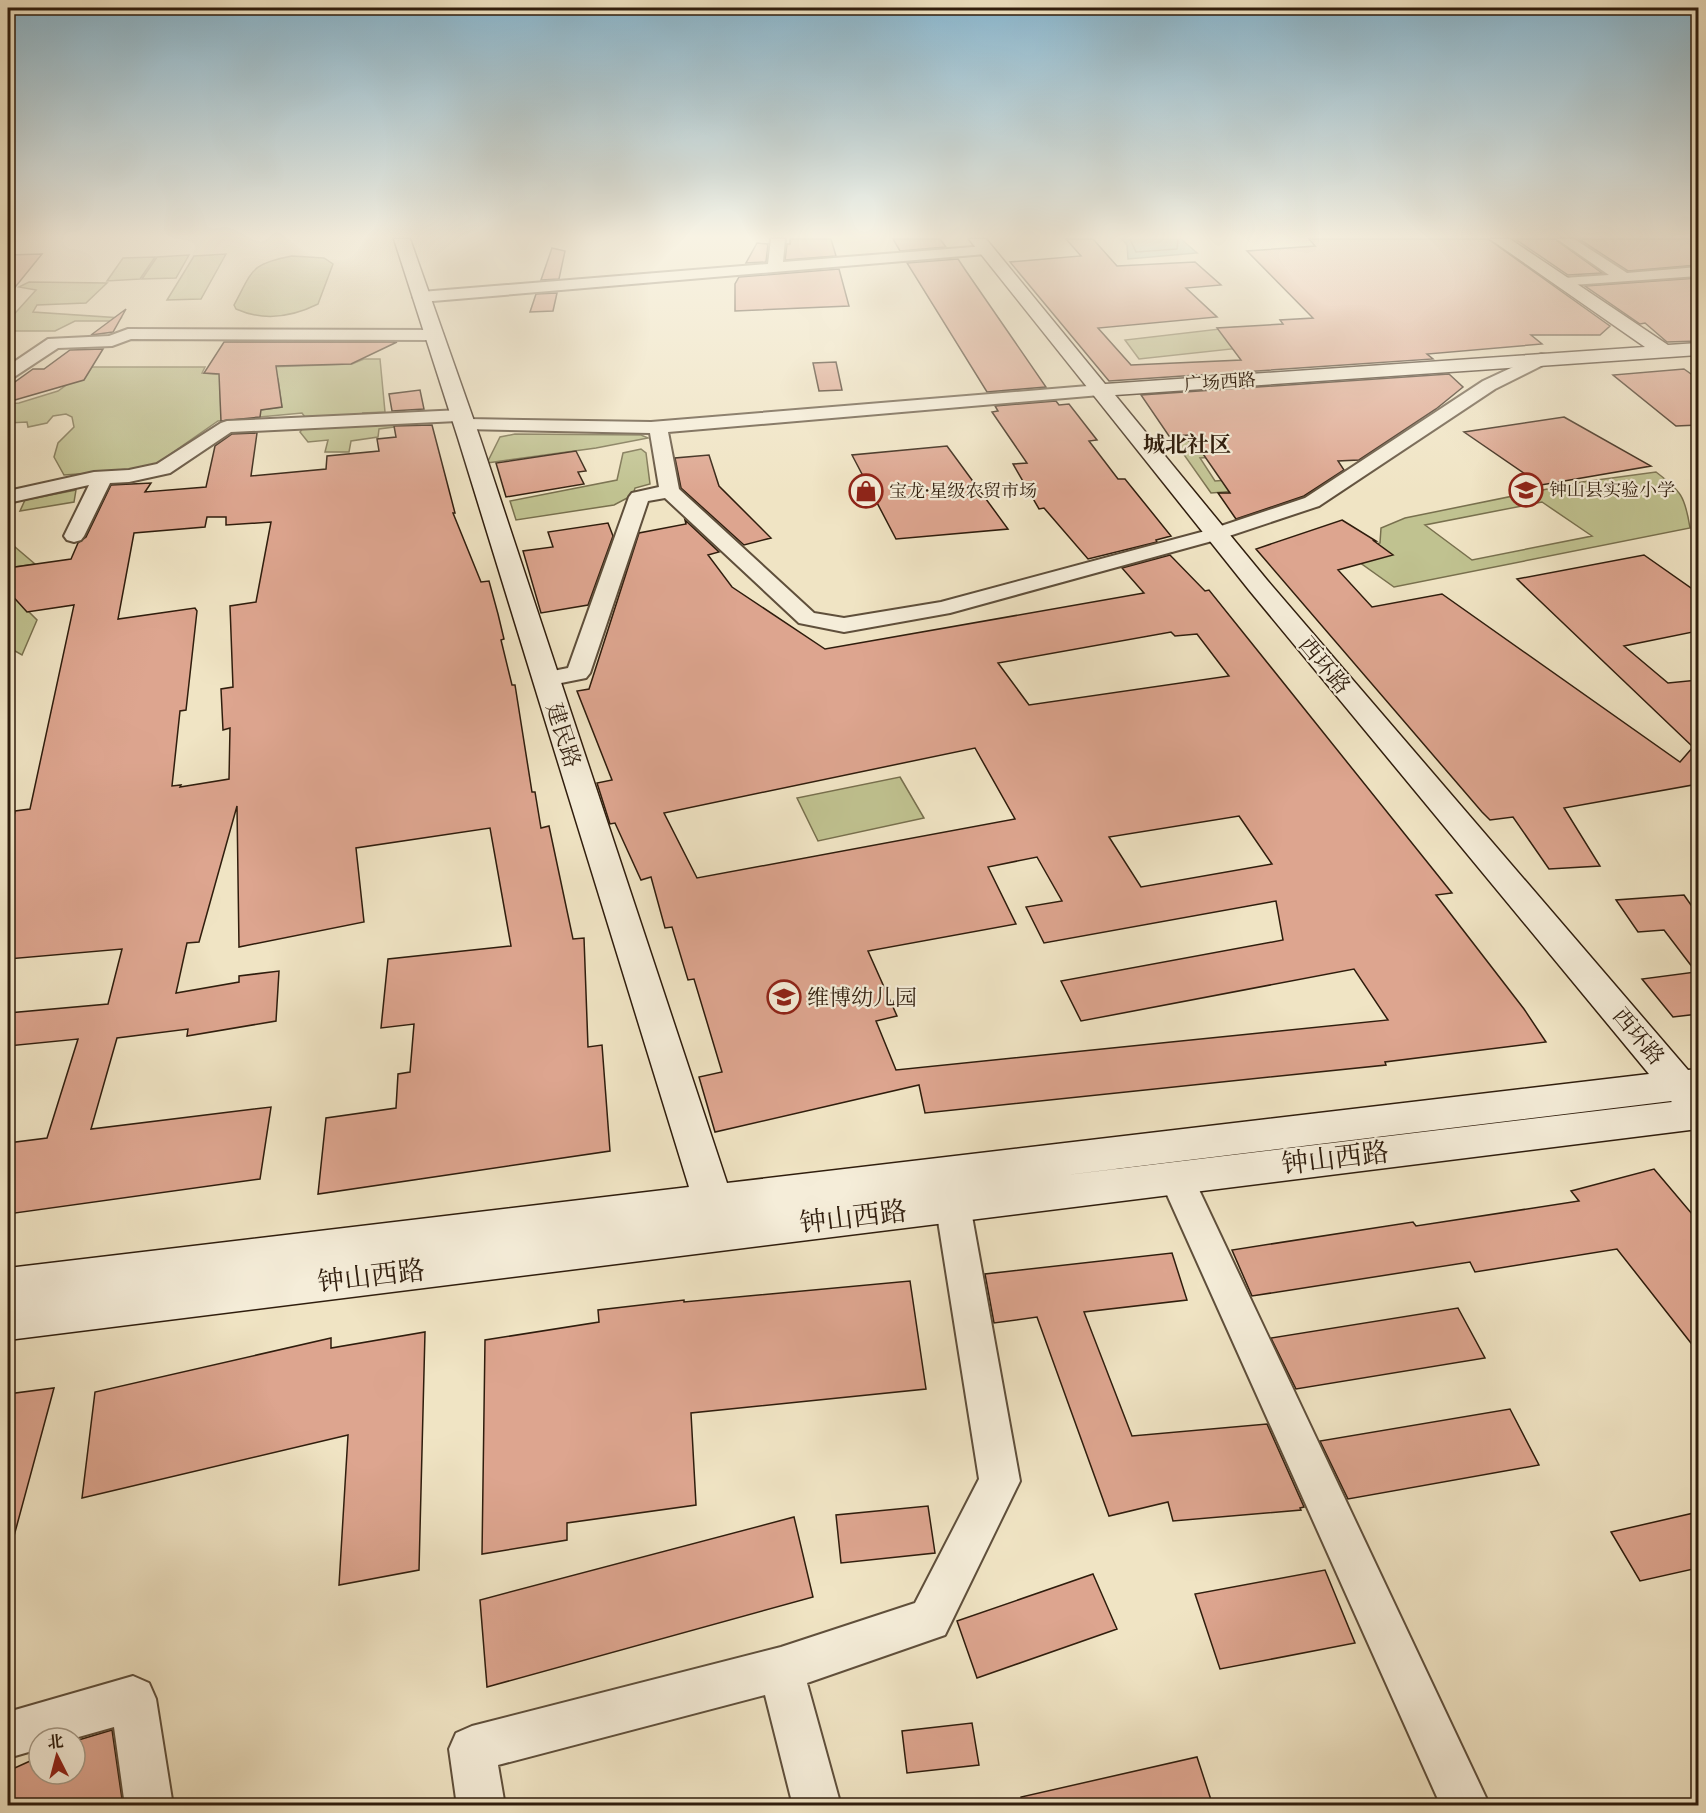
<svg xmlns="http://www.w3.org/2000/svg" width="1706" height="1813" font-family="'IM FELL DW Pica','Noto Serif SC',serif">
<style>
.green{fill:#c0c290;stroke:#78704e;stroke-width:1.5;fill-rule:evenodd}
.water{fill:#9bbfae;stroke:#707e6e;stroke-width:1.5}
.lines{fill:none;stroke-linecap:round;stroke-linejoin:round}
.shore{stroke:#656e5e;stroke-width:1.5}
.building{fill:#dda58f;stroke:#2f1d0d;stroke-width:1.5;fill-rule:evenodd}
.street-casing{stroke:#5f4f3b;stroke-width:4}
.secondary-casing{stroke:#2f1d0d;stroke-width:3}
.street{fill:#f5edd9;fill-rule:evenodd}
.secondary{fill:#f5edd9;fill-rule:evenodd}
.labels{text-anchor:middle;stroke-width:4.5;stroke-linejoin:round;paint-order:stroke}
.far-street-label{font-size:18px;fill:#2f1d0d;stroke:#f5edd9}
.far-poi-label{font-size:18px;fill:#2f1d0d;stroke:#f5edd9;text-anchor:start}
.far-quarter-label{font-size:22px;font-weight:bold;fill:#2f1d0d;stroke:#f5edd9}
.street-label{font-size:22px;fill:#2f1d0d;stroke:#f5edd9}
.poi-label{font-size:22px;fill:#2f1d0d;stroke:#f5edd9;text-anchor:start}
.near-street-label{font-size:27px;fill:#2f1d0d;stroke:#f5edd9}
</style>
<rect width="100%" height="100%" fill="#f0e4c4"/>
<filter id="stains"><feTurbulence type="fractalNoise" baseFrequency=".00333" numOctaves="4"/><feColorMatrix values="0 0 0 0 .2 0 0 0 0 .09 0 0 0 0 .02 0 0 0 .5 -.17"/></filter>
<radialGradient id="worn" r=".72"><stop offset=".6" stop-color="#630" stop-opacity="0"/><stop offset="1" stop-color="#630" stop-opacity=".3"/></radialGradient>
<path class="green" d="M 226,254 L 201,299 L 167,300 L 194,256 Z
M 189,255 L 176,278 L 142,279 L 157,257 Z
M 292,256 L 324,258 L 333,264 L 318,304 C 292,317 263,321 236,309 L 234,305 C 253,270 250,264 292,256 Z
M 155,257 L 140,279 L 107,281 L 123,258 Z
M 29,282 L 107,283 L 86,303 L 37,305 L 33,312 L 121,318 L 118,321 L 75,321 L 55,331 L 8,331 L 8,321 L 36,290 L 19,287 Z
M 1237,327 L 1250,347 L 1139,359 L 1125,340 Z
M 364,359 L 380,359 L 385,412 L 363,413 L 367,423 L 417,420 L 417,424 L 379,429 L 378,437 L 351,441 L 349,452 L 325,452 L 328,440 L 308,442 L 300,432 L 308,421 L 302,413 L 218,421 L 149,469 L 64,475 L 54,457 L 58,443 L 74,427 L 72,417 L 66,414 L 53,416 L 47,423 L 28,427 L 27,422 L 8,423 L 8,404 L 19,403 L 58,391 L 91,367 L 205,367 L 202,373 L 216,374 L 236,368 L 352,364 ZM 278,379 L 282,407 L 221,415 L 220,385 Z
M 515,434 L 641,435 L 648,438 L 596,448 L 487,463 L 500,437 Z
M 1232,438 L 1245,455 L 1200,458 L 1215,481 L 1281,476 L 1290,487 L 1211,493 L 1175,442 Z
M 641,449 L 646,453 L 650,484 L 635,488 L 633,495 L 614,505 L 516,520 L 510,501 L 617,480 L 623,453 Z
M 1656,472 C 1681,491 1685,496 1690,528 L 1394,587 L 1345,552 L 1380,543 L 1381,528 L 1405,518 L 1582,482 ZM 1542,502 L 1592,536 L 1472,560 L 1425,525 Z
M 76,490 L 74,502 L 20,511 L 25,500 Z
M 8,541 L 35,564 L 8,568 Z
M 8,591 L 37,620 L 22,655 L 8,647 Z
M 900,777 L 924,818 L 818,841 L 797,798 Z"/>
<path class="water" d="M 1122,239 L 1181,239 L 1197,253 L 1128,259 L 1127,245 Z"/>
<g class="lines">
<path class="shore" d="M 1130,239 L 1136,252 L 1177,249 L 1178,239"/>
</g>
<path class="building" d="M 790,239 L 831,239 L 836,256 L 785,260 L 787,244 L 790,244 Z
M 893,239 L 940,239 L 946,247 L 900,251 Z
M 1066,239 L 1093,239 L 1117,266 L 1195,262 L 1221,285 L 1186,288 L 1217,317 L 1098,328 L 1131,365 L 1241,360 L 1217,328 L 1283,324 L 1280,320 L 1313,318 L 1247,251 L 1315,246 L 1309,239 L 1488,239 L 1610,326 L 1600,335 L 1531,335 L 1542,344 L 1427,354 L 1433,359 L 1109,381 L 1010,262 L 1081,256 Z
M 1515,239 L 1555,239 L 1602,273 L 1568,275 Z
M 1579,239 L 1698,239 L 1698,265 L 1628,271 Z
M 757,243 L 768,244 L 766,262 L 746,263 Z
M 552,248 L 565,251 L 559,279 L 541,280 Z
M 42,254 L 8,296 L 8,255 Z
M 958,259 L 966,271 L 1046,387 L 987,392 L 907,263 Z
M 839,269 L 849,306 L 735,311 L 735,284 L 739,277 Z
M 1698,278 L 1698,341 L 1667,342 L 1645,323 L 1640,324 L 1585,286 Z
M 557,293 L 553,311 L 530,312 L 536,294 Z
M 126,309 L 113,332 L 91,335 Z
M 224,342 L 397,342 L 351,364 L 276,366 L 282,407 L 261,410 L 260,417 L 221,421 L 219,374 L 204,373 Z
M 103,349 L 84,380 L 8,402 L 8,387 L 33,369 L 44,369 L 70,350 Z
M 836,362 L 842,390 L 819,391 L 813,363 Z
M 1684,369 L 1698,379 L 1698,425 L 1676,426 L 1613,375 Z
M 1449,374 L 1463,387 L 1436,409 L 1359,460 L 1338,461 L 1344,470 L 1304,496 L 1236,519 L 1218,493 L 1230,493 L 1190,435 L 1169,436 L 1141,395 Z
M 420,390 L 424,409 L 392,411 L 389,394 Z
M 1056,401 L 1059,405 L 1069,404 L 1097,440 L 1089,441 L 1118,479 L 1125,479 L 1171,536 L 1156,540 L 1157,542 L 1088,559 L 1044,508 L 1039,509 L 1013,464 L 1027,463 L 992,412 L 998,411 L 995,406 Z
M 1564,417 L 1651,466 L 1541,485 L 1464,432 Z
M 432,425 L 455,513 L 453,513 L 481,582 L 489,581 L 498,614 L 504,639 L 501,640 L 512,685 L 515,685 L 532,792 L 535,792 L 541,828 L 549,826 L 573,939 L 584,938 L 588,1047 L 602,1045 L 610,1151 L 318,1194 L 326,1118 L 396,1108 L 398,1074 L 410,1072 L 414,1024 L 381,1028 L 388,959 L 511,946 L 490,828 L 356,848 L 364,922 L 239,947 L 237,806 L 199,942 L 187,943 L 176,993 L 239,982 L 239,976 L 279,971 L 276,1021 L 187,1036 L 188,1029 L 117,1038 L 91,1129 L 271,1107 L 260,1179 L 8,1214 L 8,1143 L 47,1138 L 78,1039 L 8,1046 L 8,1013 L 108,1004 L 122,949 L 8,959 L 8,846 L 15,811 L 30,809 L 74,605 L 27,612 L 8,591 L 8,568 L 71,559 L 78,543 L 86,537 L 111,485 L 151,483 L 145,492 L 206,487 L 215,446 L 232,434 L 257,433 L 251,476 L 326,469 L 327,456 L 379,451 L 377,439 L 396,437 L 394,426 ZM 207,517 L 226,517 L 226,525 L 271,522 L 256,602 L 230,606 L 233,687 L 221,689 L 223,730 L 230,728 L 229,779 L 180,787 L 181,785 L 172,786 L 180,711 L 186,710 L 197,611 L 195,608 L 118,619 L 134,533 L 205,527 Z
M 947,446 L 1008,529 L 896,539 L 852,455 Z
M 576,451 L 586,471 L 578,472 L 584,484 L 506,497 L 496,463 Z
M 709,455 L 719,486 L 771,538 L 744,545 L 681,488 L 675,458 Z
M 685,520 L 719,552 L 708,555 L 732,587 L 825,649 L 1144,593 L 1122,568 L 1170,555 L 1205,591 L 1209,590 L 1452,893 L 1436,895 L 1524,1009 L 1546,1042 L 1385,1062 L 1386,1065 L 925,1113 L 919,1085 L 715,1132 L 699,1077 L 722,1072 L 694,979 L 688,980 L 672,927 L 665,928 L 651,877 L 641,880 L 615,823 L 610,824 L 597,783 L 612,780 L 577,691 L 589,689 L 639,533 L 686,524 ZM 1171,632 L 1175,636 L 1197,634 L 1229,676 L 1029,705 L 998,663 ZM 975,748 L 1015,819 L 697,878 L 664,813 ZM 1239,816 L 1272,864 L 1141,887 L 1109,837 ZM 1037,857 L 1062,901 L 1026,907 L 1044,943 L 1276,901 L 1283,940 L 1061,981 L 1081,1021 L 1354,969 L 1388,1020 L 896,1070 L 876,1021 L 897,1016 L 868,951 L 1016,924 L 988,867 Z
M 1342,520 L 1376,541 L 1374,541 L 1393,555 L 1338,570 L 1372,607 L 1442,594 L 1680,762 L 1693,747 L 1517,579 L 1644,555 L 1698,593 L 1698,631 L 1624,646 L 1668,683 L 1698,680 L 1698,784 L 1564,808 L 1600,866 L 1549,869 L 1513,817 L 1490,820 L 1482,812 L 1256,549 Z
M 608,523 L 613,536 L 588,605 L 541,613 L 523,551 L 553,547 L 548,532 Z
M 1684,895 L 1698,915 L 1698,1014 L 1673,1017 L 1642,979 L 1696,972 L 1664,930 L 1638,932 L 1616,900 Z
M 1654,1169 L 1698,1221 L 1698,1352 L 1617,1249 L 1475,1272 L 1470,1262 L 1252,1296 L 1232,1250 L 1413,1222 L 1416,1226 L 1579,1201 L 1571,1191 Z
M 1172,1253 L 1187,1300 L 1084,1312 L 1132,1436 L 1267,1424 L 1304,1507 L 1300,1508 L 1301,1510 L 1173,1521 L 1168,1502 L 1109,1516 L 1037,1317 L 994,1323 L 985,1274 Z
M 910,1281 L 926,1389 L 691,1413 L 696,1505 L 567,1523 L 567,1540 L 482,1554 L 485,1340 L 599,1322 L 598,1310 L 684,1300 L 684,1302 Z
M 1458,1308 L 1485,1358 L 1296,1389 L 1271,1338 Z
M 425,1332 L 419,1570 L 339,1585 L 348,1435 L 82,1498 L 95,1392 L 331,1338 L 331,1348 Z
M 54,1388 L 14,1536 L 8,1535 L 8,1394 Z
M 1510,1409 L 1539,1465 L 1348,1499 L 1320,1441 Z
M 928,1506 L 935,1553 L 841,1563 L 836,1515 Z
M 1698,1512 L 1698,1568 L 1640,1581 L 1611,1532 Z
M 794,1517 L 813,1597 L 487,1687 L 480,1600 Z
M 1325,1570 L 1355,1643 L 1220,1669 L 1195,1594 Z
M 1093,1574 L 1117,1629 L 977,1678 L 957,1621 Z
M 972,1723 L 979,1765 L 907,1773 L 902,1731 Z
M 112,1730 L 123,1806 L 8,1806 L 8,1771 L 39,1757 L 39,1774 L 75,1774 L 75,1741 Z
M 1197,1757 L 1213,1806 L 1022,1806 L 1021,1797 Z"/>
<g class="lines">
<g class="street-casing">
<path id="street" d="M 771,239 L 785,239 L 783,262 L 986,246 L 993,250 L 986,254 L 421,302 L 413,297 L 421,292 L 768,264 Z
M 1557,239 L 1574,239 L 1627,273 L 1698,267 L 1698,276 L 1558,286 L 1555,283 L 1563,278 L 1609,275 Z
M 128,329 L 435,330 L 443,335 L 435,340 L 131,339 L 112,346 L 58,348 L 14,377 L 8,378 L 8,366 L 48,339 L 109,336 Z
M 1541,354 L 1547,355 L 1549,359 L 1547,363 L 1495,389 L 1319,506 L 1223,538 L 950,613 L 844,632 L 799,623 L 665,498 L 648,501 L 590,673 L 586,678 L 546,686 L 538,684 L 534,679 L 538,674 L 568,668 L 629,497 L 632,493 L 659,487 L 650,433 L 464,429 L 458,428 L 455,424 L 457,421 L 231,432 L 170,473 L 129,482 L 110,483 L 84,536 L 81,540 L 74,542 L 67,540 L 64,536 L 89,485 L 8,503 L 8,491 L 94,472 L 129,470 L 157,464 L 221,423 L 227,421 L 461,410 L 467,411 L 470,415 L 468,419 L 651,422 L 1100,385 L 1106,386 L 1109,390 L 1106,394 L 1100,395 L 668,432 L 679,489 L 814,613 L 844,618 L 941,602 L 1209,530 L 1305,498 L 1483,381 Z
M 1176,1163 L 1188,1167 L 1193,1177 L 1490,1806 L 1441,1806 L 1159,1177 L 1164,1167 Z
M 949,1169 L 961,1173 L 966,1183 L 1020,1481 L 945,1635 L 807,1683 L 841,1806 L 793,1806 L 765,1695 L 498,1765 L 505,1806 L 457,1806 L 449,1749 L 456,1733 L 472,1726 L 781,1647 L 915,1603 L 979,1479 L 932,1183 L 937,1173 Z
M 133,1676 L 149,1683 L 156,1699 L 173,1806 L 125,1806 L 114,1727 L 75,1738 L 39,1738 L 39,1749 L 8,1758 L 8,1712 Z"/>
</g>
<g class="secondary-casing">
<path id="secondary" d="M 394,239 L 410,239 L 480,438 L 727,1183 L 1649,1074 L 1249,590 L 969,239 L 986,239 L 1105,384 L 1645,347 L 1490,239 L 1510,239 L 1668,345 L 1698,343 L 1698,355 L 1115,395 L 1267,580 L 1688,1070 L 1698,1069 L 1698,1129 L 8,1340 L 8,1268 L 689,1187 L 458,438 ZM 1671,1101 L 1672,1102 L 1058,1176 Z"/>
</g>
<use href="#street" class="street"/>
<use href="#secondary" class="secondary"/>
</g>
<linearGradient id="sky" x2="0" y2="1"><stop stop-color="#89b8d1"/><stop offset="0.48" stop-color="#f8f3e4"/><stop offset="1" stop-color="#f8f3e4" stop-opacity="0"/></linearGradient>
<rect width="1706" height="493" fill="url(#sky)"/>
<defs>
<g id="school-ring" transform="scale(1.725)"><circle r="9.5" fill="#f5edd9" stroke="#8f2418" stroke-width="1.5"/><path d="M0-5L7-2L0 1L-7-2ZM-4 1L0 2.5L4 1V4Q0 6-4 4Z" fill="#8f2418"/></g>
<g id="shop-ring" transform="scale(1.725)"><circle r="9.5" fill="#f5edd9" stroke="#8f2418" stroke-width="1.5"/><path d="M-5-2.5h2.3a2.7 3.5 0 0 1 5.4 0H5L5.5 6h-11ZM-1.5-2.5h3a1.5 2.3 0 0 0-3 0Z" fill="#8f2418"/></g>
</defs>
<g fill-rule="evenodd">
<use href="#school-ring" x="1526" y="490"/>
<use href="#shop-ring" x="866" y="491"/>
<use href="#school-ring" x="784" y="997"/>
</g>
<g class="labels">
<g class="far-street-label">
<text transform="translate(1220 382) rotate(-4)" y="6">广场西路</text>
</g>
<g class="far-poi-label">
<text x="1549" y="496">钟山县实验小学</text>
<text x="889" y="497">宝龙·星级农贸市场</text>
</g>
<g class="far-quarter-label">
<text x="1187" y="452">城北社区</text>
</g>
<g class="street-label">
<text transform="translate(1325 665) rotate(50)" y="8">西环路</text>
<text transform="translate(564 735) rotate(72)" y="8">建民路</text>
<text transform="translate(1639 1036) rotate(50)" y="8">西环路</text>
</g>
<g class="poi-label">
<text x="807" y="1005">维博幼儿园</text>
</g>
<g class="near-street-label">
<text transform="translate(1335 1158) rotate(-7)" y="9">钟山西路</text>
<text transform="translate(853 1217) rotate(-7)" y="9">钟山西路</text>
<text transform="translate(371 1276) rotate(-7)" y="9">钟山西路</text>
</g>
</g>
<rect width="1706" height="1813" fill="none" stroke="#f0e4c4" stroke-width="30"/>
<rect x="9" y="9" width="1688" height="1795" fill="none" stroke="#2f1d0d" stroke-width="3"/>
<rect x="15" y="15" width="1676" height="1783" fill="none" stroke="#2f1d0d" stroke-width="1.5"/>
<g transform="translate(57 1756) rotate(354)"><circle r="28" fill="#f5edd9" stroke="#a69a87" stroke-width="1.5"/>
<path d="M0-4.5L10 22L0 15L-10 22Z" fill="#8f2418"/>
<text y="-9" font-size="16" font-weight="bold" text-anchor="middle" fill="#2f1d0d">北</text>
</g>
<rect width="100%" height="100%" filter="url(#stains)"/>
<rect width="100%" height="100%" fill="url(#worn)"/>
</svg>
